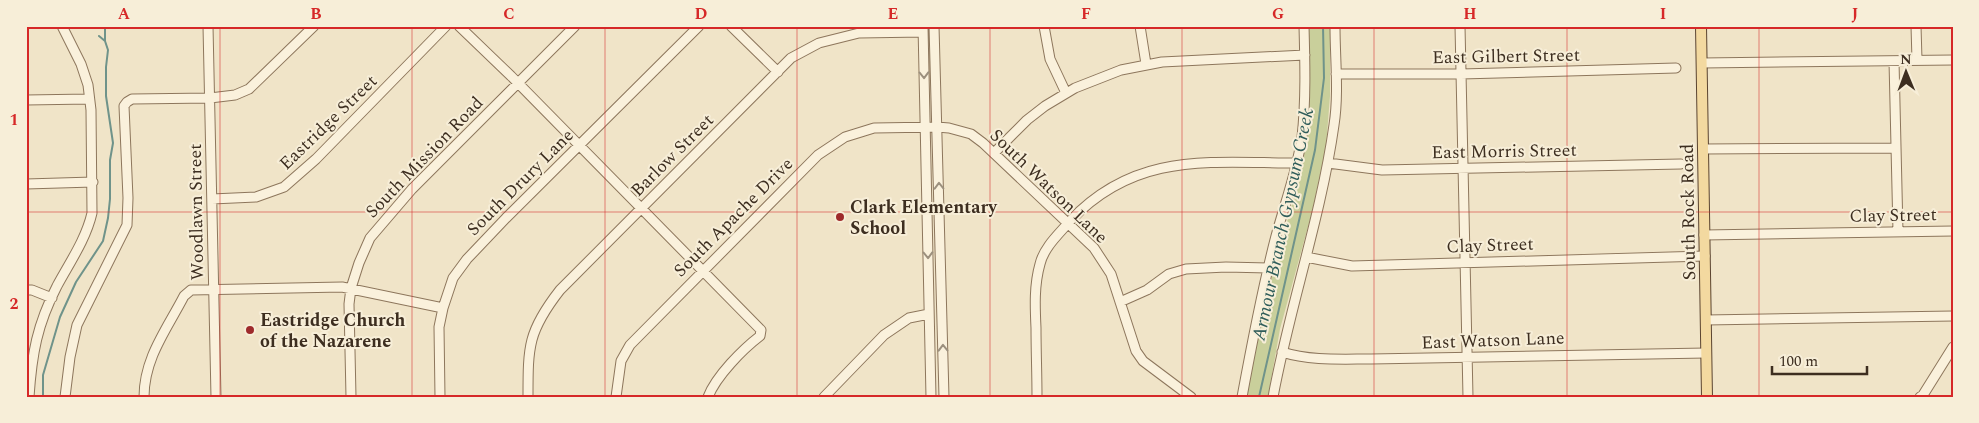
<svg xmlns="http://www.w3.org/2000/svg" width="1979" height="423" font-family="Spectral,serif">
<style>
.green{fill:#c9cf9b}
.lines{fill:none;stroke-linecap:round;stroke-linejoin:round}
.stream{stroke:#6f938a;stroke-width:2}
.minor-casing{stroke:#8d765c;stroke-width:11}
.major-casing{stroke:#5b4430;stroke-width:12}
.minor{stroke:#faf1dc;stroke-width:9}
.major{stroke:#f3d9a0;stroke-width:10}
.oneway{stroke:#9c907e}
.grid{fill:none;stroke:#d62828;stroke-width:1;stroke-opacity:0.55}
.poi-dot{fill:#9e2a2b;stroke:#f7eed8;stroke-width:2}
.labels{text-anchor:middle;stroke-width:4;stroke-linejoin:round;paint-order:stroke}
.street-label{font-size:18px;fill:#3d2e20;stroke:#f7eed8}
.poi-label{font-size:18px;font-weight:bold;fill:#3d2e20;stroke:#f7eed8;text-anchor:start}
.water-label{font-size:19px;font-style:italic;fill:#2f5d5a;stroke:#f7eed8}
.neatline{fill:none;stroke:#d62828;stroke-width:2}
.grid-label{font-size:16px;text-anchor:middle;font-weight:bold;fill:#d62828}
</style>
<rect width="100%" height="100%" fill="#f0e4c8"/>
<path class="green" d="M 1308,26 L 1330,26 L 1330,96 L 1326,147 L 1312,212 L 1280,329 L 1268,397 L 1245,397 L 1258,328 L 1299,178 L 1304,152 Z"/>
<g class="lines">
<path class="stream" d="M 105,26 L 105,41
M 43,397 L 43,375 L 60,317 L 76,282 L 103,241 L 108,218 L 110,199 L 110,160 L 113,143 L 106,96 L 106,67 L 108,50 L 105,41 L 99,36
M 1259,397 L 1315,150 L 1324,78 L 1323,26"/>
<g class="minor-casing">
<path id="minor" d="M 208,26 L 216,397
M 459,26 L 511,76 L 761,330 L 760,336 C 743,349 716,376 708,397
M 731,26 L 778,72
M 923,26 L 931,397
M 934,26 L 944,397
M 1044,26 L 1050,59 L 1066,93
M 1140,26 L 1146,64
M 1460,26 L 1468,397
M 1916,26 L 1917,60
M 1894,61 L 1898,232
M 1702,63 L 1953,60
M 1336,74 L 1461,74 L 1676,68
M 26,100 L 89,99
M 1703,149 L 1896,148
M 994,153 L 1027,120 L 1045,106 L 1075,88 L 1121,70 L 1162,62 L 1305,55
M 1328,163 L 1382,170 L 1681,164
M 26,184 L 93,182
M 212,199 L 256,197 L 284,187 L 316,159 L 446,26
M 1704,235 L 1953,231
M 1306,257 L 1352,266 L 1705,256
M 26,290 L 32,290 L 52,298
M 1120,302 L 1147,290 L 1169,274 L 1186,269 L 1226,267 L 1268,268
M 1706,320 L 1953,316
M 1282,352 C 1310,361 1341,359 1371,359 L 1706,353
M 29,397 C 32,353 37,325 57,286 C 70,262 86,239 92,213 L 91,110 L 88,85 L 81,64 L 62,26
M 65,397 L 70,357 L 77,325 L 127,225 L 128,198 L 124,106 L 127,102 L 132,99 L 210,98 L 235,95 L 249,89 L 314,26
M 144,397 C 144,358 167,329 184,296 L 191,290 L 342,287 L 443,308
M 351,397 L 349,304 L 351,288 L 359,263 L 370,238 L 412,189 L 575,26
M 440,397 L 439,327 L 443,308 L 453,278 L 467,259 L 506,218 L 699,26
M 528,397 C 528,346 528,331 560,290 L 791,58 L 819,43 L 859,33 L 923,32
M 616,397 L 621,361 L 630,345 L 818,155 L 845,137 L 874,128 L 937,127 L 949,128 L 971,134 L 983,143 L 1094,248 L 1111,274 L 1136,351 L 1143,361 L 1191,397
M 824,397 L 884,335 L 909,318 L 929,314
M 1037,397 C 1037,374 1036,351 1036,328 C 1035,307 1034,285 1040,264 C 1044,247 1059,234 1070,221 C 1136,151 1210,163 1297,163
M 1242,397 C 1252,343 1262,289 1276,236 C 1285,203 1297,171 1302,137 C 1306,100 1305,63 1304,26
M 1273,397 C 1290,305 1321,217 1334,125 C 1339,93 1335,59 1335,26
M 1920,397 L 1923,395 L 1953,347"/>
</g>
<g class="major-casing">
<path id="major" d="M 1701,26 L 1707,397"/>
</g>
<use href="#minor" class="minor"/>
<use href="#major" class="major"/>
</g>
<defs><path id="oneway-chevron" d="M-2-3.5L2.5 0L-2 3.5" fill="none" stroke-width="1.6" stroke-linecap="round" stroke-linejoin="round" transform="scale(1.25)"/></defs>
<g class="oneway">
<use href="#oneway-chevron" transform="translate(924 75) rotate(89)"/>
<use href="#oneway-chevron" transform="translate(939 186) rotate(-91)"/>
<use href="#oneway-chevron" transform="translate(928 255) rotate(89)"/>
<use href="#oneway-chevron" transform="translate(943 348) rotate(-91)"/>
</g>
<path class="grid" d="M 220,26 L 220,397M 412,26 L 412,397M 605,26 L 605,397M 797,26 L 797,397M 990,26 L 990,397M 1182,26 L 1182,397M 1374,26 L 1374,397M 1567,26 L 1567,397M 1759,26 L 1759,397M 26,212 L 1953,212"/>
<g class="poi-dot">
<circle cx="840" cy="217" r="5"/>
<circle cx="250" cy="330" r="5"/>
</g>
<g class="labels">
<g class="street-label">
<text transform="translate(1506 56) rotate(-1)" y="6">East Gilbert Street</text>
<text transform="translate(328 122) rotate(-44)" y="6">Eastridge Street</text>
<text transform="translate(1504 151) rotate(-1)" y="6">East Morris Street</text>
<text transform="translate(672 155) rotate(-45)" y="6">Barlow Street</text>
<text transform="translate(424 157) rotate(-46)" y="6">South Mission Road</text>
<text transform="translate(520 182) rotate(-45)" y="6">South Drury Lane</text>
<text transform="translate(1049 186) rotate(44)" y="6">South Watson Lane</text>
<text transform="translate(196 212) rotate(-91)" y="6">Woodlawn Street</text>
<text transform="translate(1688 212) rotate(-91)" y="6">South Rock Road</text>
<text transform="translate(1893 215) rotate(-1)" y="6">Clay Street</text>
<text transform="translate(733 217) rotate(-45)" y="6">South Apache Drive</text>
<text transform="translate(1490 245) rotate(-2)" y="6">Clay Street</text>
<text transform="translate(1493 340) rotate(-2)" y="6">East Watson Lane</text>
</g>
<g class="poi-label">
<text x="850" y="213">Clark Elementary<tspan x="850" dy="21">School</tspan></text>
<text x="260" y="326">Eastridge Church<tspan x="260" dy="21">of the Nazarene</tspan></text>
</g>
<g class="water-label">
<text transform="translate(1282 224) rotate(-78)" y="7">Armour Branch Gypsum Creek</text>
</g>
</g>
<rect width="1979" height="423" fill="none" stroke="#f7eed8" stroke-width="55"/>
<g transform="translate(1906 72) rotate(359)" stroke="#f7eed8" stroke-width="4" paint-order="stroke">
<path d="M0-4L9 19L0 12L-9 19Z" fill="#3d2e20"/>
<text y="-8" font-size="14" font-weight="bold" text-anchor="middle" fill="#3d2e20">N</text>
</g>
<path d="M1772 366v8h95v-8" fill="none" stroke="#3d2e20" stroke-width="2.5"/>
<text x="1779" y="366" font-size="15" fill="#3d2e20" stroke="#f7eed8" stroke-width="4" paint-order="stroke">100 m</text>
<rect x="28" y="28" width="1924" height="368" class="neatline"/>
<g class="grid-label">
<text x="124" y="19">A</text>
<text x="316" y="19">B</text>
<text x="509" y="19">C</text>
<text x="701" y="19">D</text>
<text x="893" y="19">E</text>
<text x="1086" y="19">F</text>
<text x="1278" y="19">G</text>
<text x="1470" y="19">H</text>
<text x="1663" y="19">I</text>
<text x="1855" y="19">J</text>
<text x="14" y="125">1</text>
<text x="14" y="309">2</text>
</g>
</svg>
